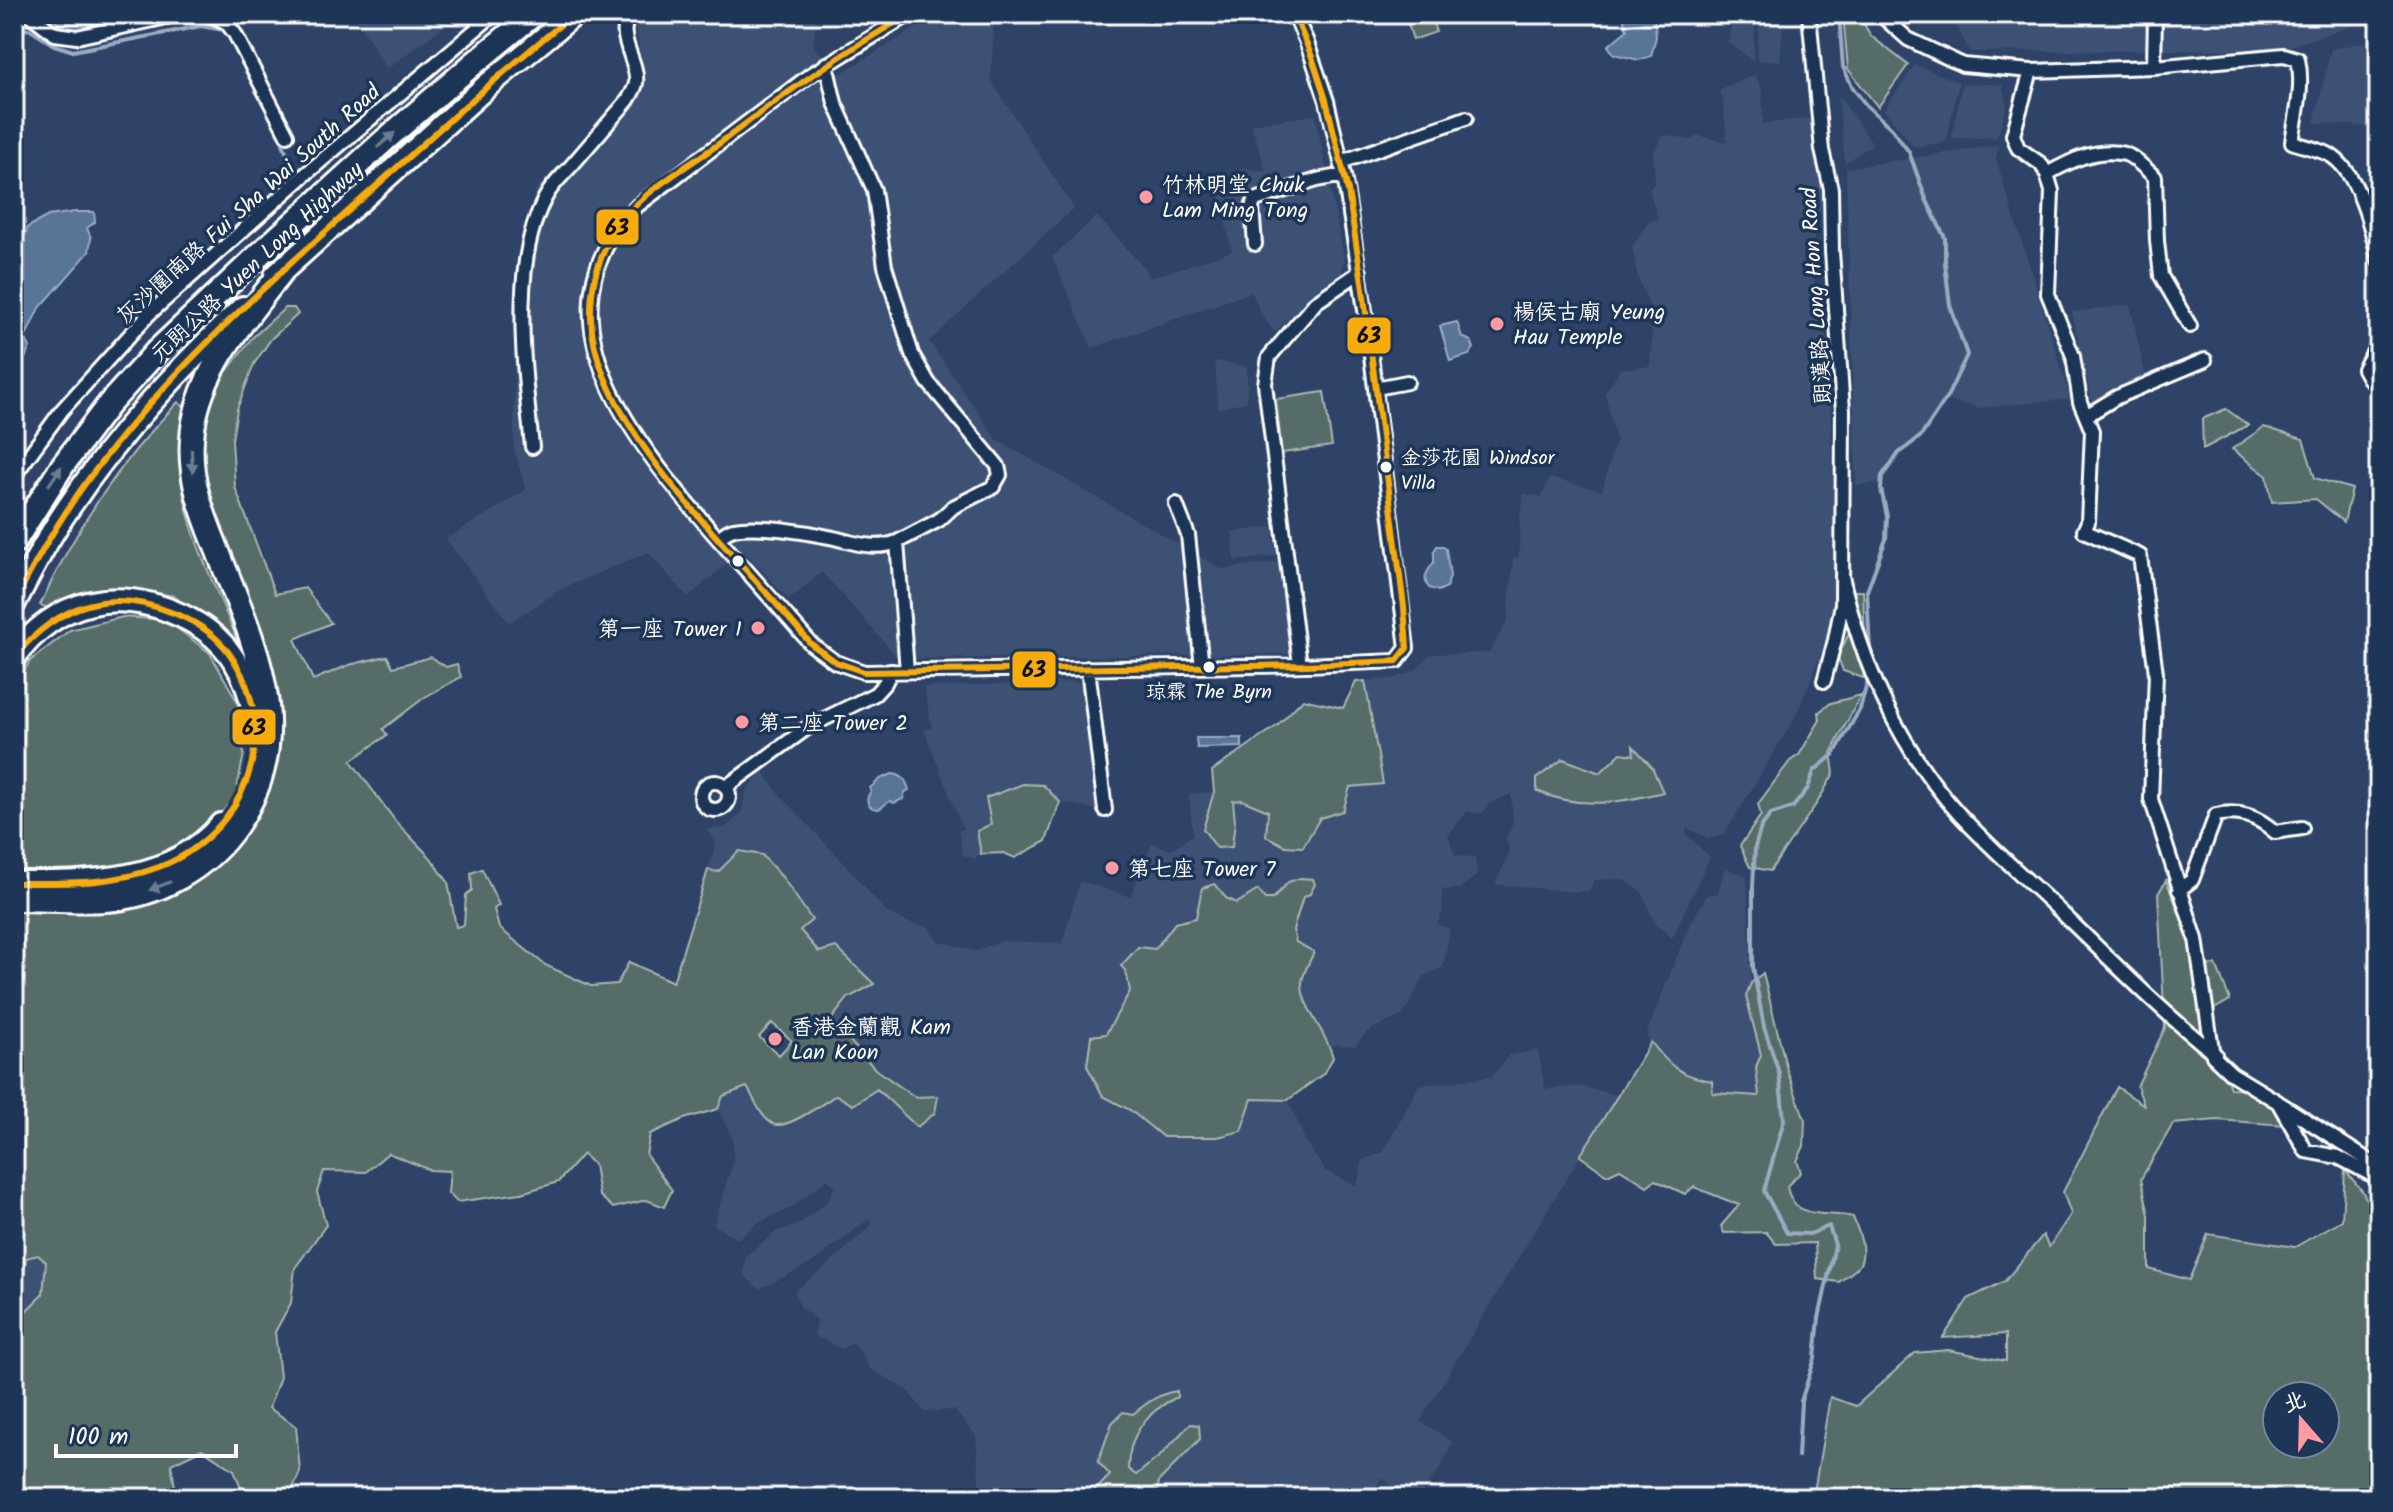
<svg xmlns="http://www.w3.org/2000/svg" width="2393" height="1512" font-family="Kalam,'LXGW WenKai TC',sans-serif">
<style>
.built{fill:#3e5175;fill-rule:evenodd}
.green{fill:#576c67;stroke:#abb6b3;stroke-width:2;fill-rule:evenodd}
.water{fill:#587497;stroke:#9bacc1;stroke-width:2}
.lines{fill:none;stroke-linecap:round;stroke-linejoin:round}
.stream{stroke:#9bacc1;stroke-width:4}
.street-casing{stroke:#fff;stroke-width:18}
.highway-casing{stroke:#fff;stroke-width:28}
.street{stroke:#1d3557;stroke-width:12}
.highway{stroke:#1d3557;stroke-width:22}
.bus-1-casing{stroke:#1d3557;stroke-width:12}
.bus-1{stroke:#f8ab0d;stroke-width:6}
.oneway{fill:#6c7c92}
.poi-dot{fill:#ff9aa2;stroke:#1d3557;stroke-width:3}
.bus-dot{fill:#fff;stroke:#1d3557;stroke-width:3}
.labels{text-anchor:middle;stroke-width:7;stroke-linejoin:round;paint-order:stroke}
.bus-label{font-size:20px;fill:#fff;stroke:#1d3557;text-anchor:start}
.poi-label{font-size:22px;fill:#fff;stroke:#1d3557;text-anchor:start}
.street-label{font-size:22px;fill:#fff;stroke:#1d3557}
.line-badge{stroke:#1d3557;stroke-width:3}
.pale-badge-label{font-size:22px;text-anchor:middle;font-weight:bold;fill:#111}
</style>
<rect width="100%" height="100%" fill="#2e4367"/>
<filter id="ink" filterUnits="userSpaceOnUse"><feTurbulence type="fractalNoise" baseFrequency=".0125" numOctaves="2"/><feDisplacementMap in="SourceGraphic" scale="16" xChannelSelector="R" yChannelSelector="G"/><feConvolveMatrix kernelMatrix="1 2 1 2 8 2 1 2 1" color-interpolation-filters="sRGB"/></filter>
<g filter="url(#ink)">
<path class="built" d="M 354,14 L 460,14 L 387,69 Z
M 645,14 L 817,14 L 813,46 L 840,74 L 939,14 L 994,14 L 991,81 L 1074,208 L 929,341 L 997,440 L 1222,569 L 1278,562 L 1290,654 L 899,659 L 822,572 L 789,600 L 743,550 L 688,597 L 648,552 L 563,588 L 509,623 L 446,539 L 526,490 L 514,449 L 515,335 L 524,240 L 536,189 L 633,92 L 645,75 L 634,22 Z
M 1734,14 L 1756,14 L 1753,61 L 1728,42 Z
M 1760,14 L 1784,14 L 1780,61 L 1757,60 Z
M 1950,14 L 2379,14 L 2379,17 L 2281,49 L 1970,52 Z
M 2379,39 L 2379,127 L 2314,123 L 2331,49 Z
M 1915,65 L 1959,82 L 1946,142 L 1914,147 L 1884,110 Z
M 1755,75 L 1762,89 L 1763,124 L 1810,118 L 1818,163 L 1823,197 L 1813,243 L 1815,292 L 1829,353 L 1836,596 L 1829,633 L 1796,716 L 1724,835 L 1708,838 L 1686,828 L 1687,835 L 1710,857 L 1672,938 L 1656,925 L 1642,892 L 1622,879 L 1594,880 L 1589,891 L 1574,892 L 1495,884 L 1508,856 L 1509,847 L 1505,840 L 1513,822 L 1511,794 L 1490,803 L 1483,813 L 1467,812 L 1448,835 L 1455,855 L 1475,857 L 1477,875 L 1460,888 L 1442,890 L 1443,911 L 1437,924 L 1450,929 L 1443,967 L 1424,976 L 1403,1015 L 1368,1031 L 1355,1046 L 1330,1045 L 1304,998 L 1302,981 L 1314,953 L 1296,942 L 1293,931 L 1303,897 L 1288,883 L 1273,899 L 1237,903 L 1226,898 L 1196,918 L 1175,923 L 1155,949 L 1121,966 L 1126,971 L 1130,991 L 1106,1034 L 1103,1096 L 1130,1110 L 1162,1136 L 1252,1099 L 1288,1100 L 1308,1146 L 1326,1171 L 1357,1186 L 1363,1160 L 1383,1152 L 1419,1085 L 1492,1077 L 1509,1055 L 1538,1050 L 1545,1089 L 1579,1086 L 1617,1095 L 1420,1421 L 1453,1442 L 1441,1467 L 1418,1498 L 1391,1498 L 1390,1495 L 1392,1487 L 1382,1477 L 1369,1498 L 1156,1498 L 1159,1481 L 1182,1458 L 1160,1456 L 1136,1476 L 1128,1469 L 1128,1450 L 1137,1430 L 1159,1406 L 1177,1397 L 1151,1399 L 1133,1414 L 1123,1412 L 1113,1423 L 1098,1462 L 1110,1475 L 1089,1497 L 977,1498 L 979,1478 L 976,1436 L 954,1410 L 925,1412 L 906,1389 L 870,1369 L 854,1342 L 841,1349 L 814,1335 L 817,1320 L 801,1308 L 794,1291 L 822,1270 L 872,1225 L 869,1219 L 810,1264 L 759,1289 L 744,1275 L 745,1256 L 777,1231 L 798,1225 L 828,1201 L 835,1186 L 827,1179 L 791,1208 L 758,1223 L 737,1239 L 714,1225 L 733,1161 L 733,1140 L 718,1109 L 723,1096 L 748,1087 L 760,1110 L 771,1124 L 791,1123 L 836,1095 L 877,1089 L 917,1127 L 937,1096 L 915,1097 L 875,1069 L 830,1020 L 848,998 L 874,983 L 836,947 L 819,952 L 799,930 L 812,919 L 730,858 L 718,872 L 708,870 L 716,843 L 706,829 L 727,827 L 741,813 L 746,792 L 762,770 L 780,795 L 844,863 L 886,912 L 907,922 L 929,927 L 937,941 L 975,951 L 1002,941 L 1062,943 L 1080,881 L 1130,897 L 1152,843 L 1170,850 L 1193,835 L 1189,794 L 1214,792 L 1203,829 L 1235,821 L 1232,801 L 1242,800 L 1269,811 L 1303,847 L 1320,818 L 1332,813 L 1350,786 L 1383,783 L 1365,681 L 1396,678 L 1416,670 L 1430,654 L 1489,653 L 1508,620 L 1513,559 L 1519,557 L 1520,515 L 1524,494 L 1541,497 L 1550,478 L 1602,491 L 1616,439 L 1605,393 L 1620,369 L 1650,366 L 1653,313 L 1638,278 L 1632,247 L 1648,222 L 1658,219 L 1649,189 L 1655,183 L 1653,153 L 1664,135 L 1692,140 L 1697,135 L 1727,142 L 1723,100 L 1719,92 L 1724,87 ZM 1633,748 L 1662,792 L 1537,778 L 1563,759 L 1600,774 L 1634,756 Z
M 1962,84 L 2002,84 L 2007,104 L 1997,138 L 1952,138 Z
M 1838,95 L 1873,144 L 1845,163 Z
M 1315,115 L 1345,262 L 1342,263 L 1343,275 L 1327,283 L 1304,302 L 1275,332 L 1262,316 L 1252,292 L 1092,348 L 1052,257 L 1097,216 L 1143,266 L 1150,278 L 1232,251 L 1216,183 L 1235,171 L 1243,168 L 1266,171 L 1251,124 Z
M 1999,145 L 1996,159 L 2071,399 L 1978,408 L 1948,400 L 1923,438 L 1902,454 L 1881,483 L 1856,485 L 1846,168 Z
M 2130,305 L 2146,378 L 2092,403 L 2072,312 Z
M 1215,361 L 1247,366 L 1247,401 L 1218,409 Z
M 1272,527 L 1276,556 L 1235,561 L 1232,532 Z
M 1096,681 L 1094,686 L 1111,813 L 1060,802 L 1043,785 L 991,824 L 978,831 L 981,854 L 974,859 L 963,855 L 958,831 L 963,829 L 924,730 L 932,728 L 924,687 Z
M 1725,867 L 1747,877 L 1751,983 L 1746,996 L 1762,1055 L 1756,1067 L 1759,1097 L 1712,1093 L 1712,1081 L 1687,1077 L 1662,1057 L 1646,1035 L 1687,931 L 1707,895 L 1718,893 Z
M 38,1255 L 46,1262 L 43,1294 L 14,1323 L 14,1285 L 24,1276 L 26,1258 Z"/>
<path class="green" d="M 1405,14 L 1430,14 L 1436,32 L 1413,40 Z
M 1843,14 L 1858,14 L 1871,36 L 1908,65 L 1878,107 L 1848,69 Z
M 285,308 L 294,308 L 298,314 L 271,339 L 254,364 L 237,409 L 232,440 L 235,487 L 275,594 L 305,588 L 331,623 L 295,639 L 313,680 L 349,665 L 387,656 L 393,667 L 431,657 L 446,667 L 457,664 L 461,677 L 425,697 L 383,729 L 387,735 L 351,761 L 397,823 L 430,857 L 448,882 L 456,927 L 464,925 L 466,895 L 472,890 L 471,873 L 482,869 L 499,905 L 494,909 L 499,928 L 545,965 L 591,986 L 617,984 L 629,962 L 673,982 L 708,870 L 718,872 L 739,851 L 762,855 L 783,878 L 812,920 L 800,930 L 819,952 L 836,947 L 874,984 L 848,998 L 831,1020 L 875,1069 L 915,1097 L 938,1096 L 935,1113 L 917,1127 L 877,1089 L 853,1105 L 836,1095 C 824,1103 785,1131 773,1124 C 760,1117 754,1098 747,1087 L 723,1096 L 718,1109 L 684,1119 L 650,1134 L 646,1155 L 672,1190 L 664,1207 L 647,1200 L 613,1208 L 599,1195 L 594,1165 L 583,1154 L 558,1182 L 521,1193 L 457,1202 L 448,1193 L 450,1171 L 430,1170 L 388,1153 L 366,1172 L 324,1171 L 317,1192 L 326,1225 L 295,1268 L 291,1303 L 275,1332 L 280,1377 L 269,1408 L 296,1426 L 300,1472 L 289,1498 L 245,1498 L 234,1470 L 202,1449 L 171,1464 L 177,1498 L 14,1498 L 14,1323 L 43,1294 L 46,1262 L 38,1255 L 26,1258 L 24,1277 L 14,1285 L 14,905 L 246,827 L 268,729 L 200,477 L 201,428 L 221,379 L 252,338 ZM 772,1023 L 792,1041 L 779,1055 L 759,1037 Z
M 1324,392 L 1332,446 L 1282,453 L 1276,399 Z
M 178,402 L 183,406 C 167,502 206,560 239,645 L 234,649 L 208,624 L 174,596 L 128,588 L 91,595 L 48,608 L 40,605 C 77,526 118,465 178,402 Z
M 2226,409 L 2248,425 L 2203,449 L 2202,419 Z
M 2264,427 L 2303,439 L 2315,478 L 2352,489 L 2344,522 L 2316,499 L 2272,502 L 2267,476 L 2232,449 Z
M 1849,591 L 1863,591 L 1866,664 L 1863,678 L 1843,671 L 1838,657 L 1850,631 L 1845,620 Z
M 123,617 L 166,620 L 210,653 L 237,701 L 244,754 L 235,797 L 206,831 L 166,858 L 117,869 L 14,873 L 14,688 L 30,661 L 70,630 Z
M 1365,681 L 1383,784 L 1350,787 L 1343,811 L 1320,818 L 1303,847 L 1285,846 L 1266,836 L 1268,811 L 1242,800 L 1233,801 L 1235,821 L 1232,847 L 1217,848 L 1203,829 L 1214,792 L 1212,771 L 1278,725 L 1303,699 L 1343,708 L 1356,682 Z
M 1861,695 L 1831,753 L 1834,773 L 1817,803 L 1770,871 L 1750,867 L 1740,846 L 1761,815 L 1758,804 L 1790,761 L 1799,755 L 1820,720 L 1819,712 L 1831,703 Z
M 1633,746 L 1652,767 L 1663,792 C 1620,803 1579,810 1537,791 L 1537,778 L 1563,759 L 1600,773 L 1621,753 L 1634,755 Z
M 1023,784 L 1043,785 L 1060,802 L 1046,841 L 1015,858 L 1004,853 L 981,854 L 977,831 L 991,824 L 986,798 Z
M 1300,878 L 1313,879 L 1315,884 L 1310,894 L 1303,897 L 1293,930 L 1296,942 L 1314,952 C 1310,961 1303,973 1302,982 C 1300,1005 1328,1034 1333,1058 L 1323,1074 L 1288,1100 L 1252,1099 L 1241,1131 L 1218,1137 L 1163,1137 L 1130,1110 L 1103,1096 L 1087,1066 L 1091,1036 L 1106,1034 L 1130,991 L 1126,971 L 1121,966 L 1138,947 L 1155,949 L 1175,923 L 1196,918 L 1202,888 L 1215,884 L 1226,898 L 1237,903 L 1258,890 L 1265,899 L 1273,899 L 1288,882 Z
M 2166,880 L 2201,966 L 2216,965 L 2230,1000 L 2202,1016 L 2230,1088 L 2269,1089 L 2284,1125 L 2217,1120 L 2173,1124 L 2141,1179 L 2149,1215 L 2149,1269 L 2189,1280 L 2208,1234 L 2295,1247 L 2342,1220 L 2345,1170 L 2363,1192 L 2379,1229 L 2379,1498 L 1813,1498 L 1830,1397 L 1856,1406 L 1915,1353 L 1948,1350 L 2006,1361 L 2006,1334 L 1943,1338 L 1968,1299 L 2005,1281 L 2043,1235 L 2049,1247 L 2071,1214 L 2063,1192 L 2117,1087 L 2144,1105 L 2137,1086 L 2165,1028 L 2158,894 ZM 2277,1396 L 2325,1396 L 2325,1444 L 2277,1444 Z
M 1763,973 L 1787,1070 L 1805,1120 L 1804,1146 L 1797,1161 L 1801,1172 L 1787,1186 C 1793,1222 1827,1211 1853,1217 C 1858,1230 1867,1250 1860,1264 C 1856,1271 1845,1277 1839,1282 L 1817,1279 L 1815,1243 L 1776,1244 L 1766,1232 L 1724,1233 L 1721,1226 L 1739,1205 L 1694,1187 L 1685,1194 L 1655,1180 L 1647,1186 L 1620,1169 L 1607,1175 L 1580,1156 L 1651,1042 C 1670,1067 1681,1076 1712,1081 L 1713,1093 L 1759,1096 L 1756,1067 L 1761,1055 L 1746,996 L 1751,983 Z
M 1177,1391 L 1177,1397 C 1146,1412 1129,1434 1128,1469 L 1136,1475 L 1160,1456 L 1190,1424 L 1199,1425 L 1200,1439 L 1159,1481 L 1156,1498 L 1085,1498 L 1089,1497 L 1110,1475 L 1098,1462 L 1112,1423 L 1123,1412 L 1133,1414 C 1148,1402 1158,1394 1177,1391 Z"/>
<path class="water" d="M 47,14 L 135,14 C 119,22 80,35 63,27 C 58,24 52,18 47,14 Z
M 1622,14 L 1654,14 L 1656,37 L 1651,56 L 1639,60 L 1614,54 L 1608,46 L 1627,30 Z
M 75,212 L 94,212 L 95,222 L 87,228 L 91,238 L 89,252 L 38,310 L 25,338 L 30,347 L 22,365 L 17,367 L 14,365 L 14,262 L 28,227 L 48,216 Z
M 1457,322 L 1462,337 L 1471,341 L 1474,348 L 1469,355 L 1450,361 L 1440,326 Z
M 1437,546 L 1443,546 L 1446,549 L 1450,576 L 1447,587 L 1438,591 L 1429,588 C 1421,577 1428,571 1434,562 L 1434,551 Z
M 1196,738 L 1242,738 L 1242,747 L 1197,748 Z
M 892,774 C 903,775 906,780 909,790 L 905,792 L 903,799 L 894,803 L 890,801 L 879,809 C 866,809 865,799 871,791 L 870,788 L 880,779 Z"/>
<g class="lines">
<path class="stream" d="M 1839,14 L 1843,67 L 1853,88 L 1866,105 L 1892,129 L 1909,152 L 1926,199 L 1945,238 L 1945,264 L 1950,305 L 1967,355 L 1947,397 L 1921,436 L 1899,453 L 1882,476 L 1881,489 L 1887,516 L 1886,539 L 1867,591 L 1870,651
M 14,37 L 19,30 L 29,29 L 54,45 L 73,51 L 201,26 L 223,30 L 232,39
M 279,132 L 293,172
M 1798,1457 L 1801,1401 L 1815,1358 L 1819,1318 L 1835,1245 L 1829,1226 L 1810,1234 L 1787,1233 L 1764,1191 L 1784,1120 L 1779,1073 L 1764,1027 L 1753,967 L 1753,887 L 1755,847 L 1761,827 L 1771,814 L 1793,807 L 1808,788 L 1814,771 L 1834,754 L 1860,709 L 1869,676"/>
<g class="street-casing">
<path id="street" d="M 29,14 L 55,34 L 77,37 L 180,14
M 209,14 L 227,23 L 235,34 L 287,135
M 910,14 L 810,75 L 637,206 C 527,316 637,445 714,534 C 747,571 779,607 811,644 L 835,662 L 864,672 L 1306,665 L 1397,661 L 1407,648 L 1367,323 L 1344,175 L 1327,101 L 1306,40 L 1294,14
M 1809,14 L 1822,150 L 1831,189 L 1832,251 L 1843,410 L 1842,604 L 1835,640 L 1824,681
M 1880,14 L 1908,39 L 1963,65 L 2031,71 L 2154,67 L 2284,55 L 2298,59 C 2304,86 2296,115 2292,142 C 2303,146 2317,149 2328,154 C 2358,169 2372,230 2379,261
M 826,64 L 835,103 L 874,190 L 885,266 L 912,354 L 928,382 L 998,466 L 1000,475 L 993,487 L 953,507 L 939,520 L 897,542
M 2154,67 L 2155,14
M 2031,71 L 2013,135 L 2018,148 L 2041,164 L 2047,174 L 2052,191 L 2048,294 L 2073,356 L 2080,402 L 2092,431 L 2088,522 L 2084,531 L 2140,556 L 2156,673 L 2151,799 L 2196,939 L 2213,1056 L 2232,1074 L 2278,1102 L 2306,1151 L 2338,1157 L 2370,1174 L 2379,1174
M 1341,162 L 1466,118
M 2047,174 C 2070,161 2097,147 2125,154 C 2135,157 2146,170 2155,177 L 2157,241 L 2161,276 L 2190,326
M 1255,244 L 1252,207 L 1255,200 L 1317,180 L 1344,175
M 2379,342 L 2364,369 L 2369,378 L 2379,386
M 1376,388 L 1407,382
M 2086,416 L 2117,397 L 2205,360
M 532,447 C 525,374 508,259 548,193 C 554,183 564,174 572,165 C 590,144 609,122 628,100 C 631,95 635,89 636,83 C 639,60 613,35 631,14
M 14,476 L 62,410 L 149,314 L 307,173 L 494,14
M 1176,504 L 1188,535 L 1202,667
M 718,538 C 724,534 728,530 734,529 C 757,524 806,532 829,537 C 853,542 874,551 897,542 L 907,671
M 1842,576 C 1861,663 1899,747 1958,813 C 1991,849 2029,881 2063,914 C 2113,962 2161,1011 2215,1054
M 1300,665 L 1265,384 L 1269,357 L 1316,302 L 1360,272
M 1088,668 L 1105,810
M701 796a14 14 0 1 1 28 0a14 14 0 1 1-28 0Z
M 726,787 L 810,726 L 875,694 L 885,683 L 891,671
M 2179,890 L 2192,880 L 2216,815 C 2239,810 2257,816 2275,832 L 2302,828
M 2281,1104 L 2379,1167"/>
</g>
<g class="highway-casing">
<path id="highway" d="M 276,276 L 488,85 L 574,14
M 14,542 L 63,465 L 109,404 L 157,351 L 265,249 L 385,140 L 472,65 L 534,14
M 14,603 C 31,570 48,537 69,507 C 118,433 179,369 243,308
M 14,657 C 56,599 118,586 182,616 C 201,625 218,637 230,654 C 247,677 255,707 256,735
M 14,883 C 86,883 170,885 221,825
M 14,899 C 44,899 75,902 105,900 C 157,897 208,868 237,825 C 302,731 251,638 215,544 C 201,509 189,477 192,439 C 196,371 247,318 286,266"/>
</g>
<use href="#street" class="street"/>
<use href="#highway" class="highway"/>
<g class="bus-1-casing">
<path id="bus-1" d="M 910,14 C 841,53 783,95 720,143 C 683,170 634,195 611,237 C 597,262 590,290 591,318 C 593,402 682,498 735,558 C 761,586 786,615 811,644 L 836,662 L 864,672 L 1306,665 L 1397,661
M 1294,14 L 1312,57 L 1326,100 L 1348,191 L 1362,282 L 1404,607 L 1407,648 L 1397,661
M 14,603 C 39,554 66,507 100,464 C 176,364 271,281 364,197 C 433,135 501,72 574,14
M 14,657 C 59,604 110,586 176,614 C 196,622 216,635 229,653 C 285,732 246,834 159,867 C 112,885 63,883 14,883"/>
</g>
<use href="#bus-1" class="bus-1"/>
</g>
<defs><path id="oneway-solid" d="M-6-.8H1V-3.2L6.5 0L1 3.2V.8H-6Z" transform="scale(2)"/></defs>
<g class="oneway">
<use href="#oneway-solid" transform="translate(386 140) rotate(-41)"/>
<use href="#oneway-solid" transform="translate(192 461) rotate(87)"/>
<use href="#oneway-solid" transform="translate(55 476) rotate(-56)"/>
<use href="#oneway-solid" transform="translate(160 886) rotate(158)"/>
</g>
</g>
<g class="poi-dot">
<circle cx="1146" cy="197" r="8"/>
<circle cx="1497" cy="324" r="8"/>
<circle cx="758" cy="628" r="8"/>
<circle cx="742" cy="722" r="8"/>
<circle cx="1112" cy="868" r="8"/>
<circle cx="775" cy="1039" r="8"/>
</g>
<g class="bus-dot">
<circle cx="1386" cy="467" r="7"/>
<circle cx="738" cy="561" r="7"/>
<circle cx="1209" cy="667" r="7"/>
</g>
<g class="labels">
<g class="bus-label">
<text x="1401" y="464">金莎花園 Windsor<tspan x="1401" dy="25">Villa</tspan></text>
<text x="1209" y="698" text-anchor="middle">琼霖 The Byrn</text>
</g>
<g class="poi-label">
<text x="1162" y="192">竹林明堂 Chuk<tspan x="1162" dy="25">Lam Ming Tong</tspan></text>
<text x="1513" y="319">楊侯古廟 Yeung<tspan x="1513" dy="25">Hau Temple</tspan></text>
<text x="742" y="636" text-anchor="end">第一座 Tower 1</text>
<text x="758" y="730">第二座 Tower 2</text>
<text x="1128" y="876">第七座 Tower 7</text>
<text x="791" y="1034">香港金蘭觀 Kam<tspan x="791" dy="25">Lan Koon</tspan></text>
</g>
<g class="street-label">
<text transform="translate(248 203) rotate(-42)" y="8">灰沙圍南路 Fui Sha Wai South Road</text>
<text transform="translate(256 261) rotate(-43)" y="8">元朗公路 Yuen Long Highway</text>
<text transform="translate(1815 296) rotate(-94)" y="8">朗漢路 Long Hon Road</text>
</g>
</g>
<g class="line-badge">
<rect x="595" y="208" width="45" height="38" rx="8" fill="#f8ab0d"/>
<rect x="1346" y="316" width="46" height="39" rx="8" fill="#f8ab0d"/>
<rect x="1011" y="650" width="46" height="39" rx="8" fill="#f8ab0d"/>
<rect x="231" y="708" width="46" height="38" rx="8" fill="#f8ab0d"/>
</g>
<g class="pale-badge-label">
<text x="617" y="235">63</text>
<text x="1369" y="343">63</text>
<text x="1034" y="677">63</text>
<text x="254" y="735">63</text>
</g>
<rect width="2393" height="1512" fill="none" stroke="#1d3557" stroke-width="48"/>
<rect x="24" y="24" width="2345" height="1464" fill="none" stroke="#fff" stroke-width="3" filter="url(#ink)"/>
<g transform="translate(2301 1420) rotate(340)"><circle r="38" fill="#1d3557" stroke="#77869a" stroke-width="2"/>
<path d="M0-6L14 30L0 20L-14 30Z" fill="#ff9aa2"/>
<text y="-12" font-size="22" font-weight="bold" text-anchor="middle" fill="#ffffff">北</text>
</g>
<path d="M56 1444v12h180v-12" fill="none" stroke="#ffffff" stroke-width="4"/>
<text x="68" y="1444" font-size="24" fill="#ffffff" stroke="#1d3557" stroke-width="6" paint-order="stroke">100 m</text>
</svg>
